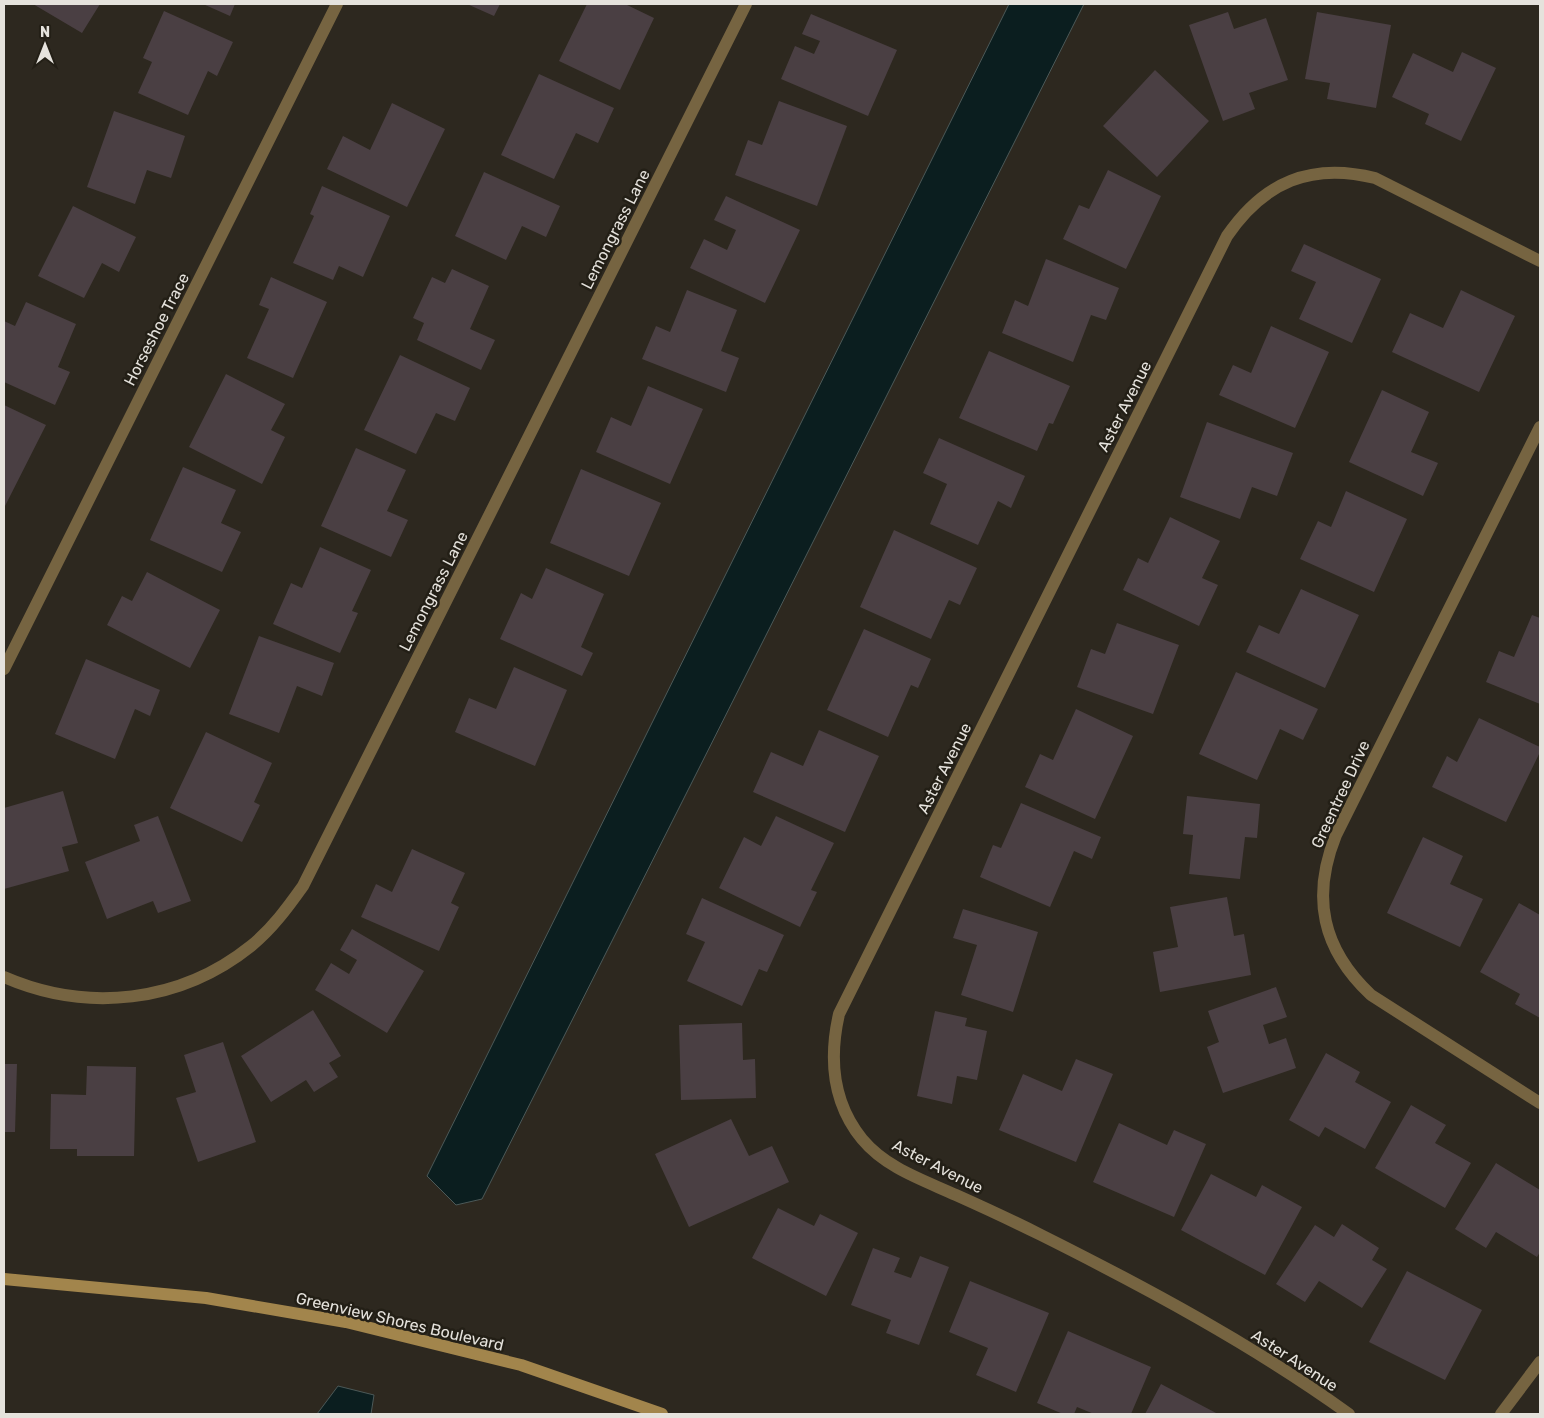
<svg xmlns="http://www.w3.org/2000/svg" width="1544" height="1418" font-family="Rubik,sans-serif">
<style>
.water{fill:#0b1e1f;stroke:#4c5958}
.building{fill:#4a3f43}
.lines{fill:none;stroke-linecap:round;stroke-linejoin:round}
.street{stroke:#766441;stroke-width:12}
.secondary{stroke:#a2854c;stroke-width:12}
.labels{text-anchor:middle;stroke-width:5;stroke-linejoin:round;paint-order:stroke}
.street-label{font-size:16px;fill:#e5e2dc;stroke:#231f16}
</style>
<rect width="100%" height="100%" fill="#2d281f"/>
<path class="water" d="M 1009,4 L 1084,4 L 482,1199 L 456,1205 L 427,1176 Z
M 338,1386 L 374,1395 L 371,1414 L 317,1414 Z"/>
<path class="building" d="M 33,4 L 100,4 L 82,33 Z
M 203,4 L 235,4 L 230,16 Z
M 467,4 L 500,4 L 494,16 Z
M 587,4 L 625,4 L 654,18 L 620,90 L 559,61 Z
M 164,11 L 233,42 L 217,76 L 208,71 L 188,115 L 138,93 L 152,62 L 143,58 Z
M 1228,12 L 1234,29 L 1266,18 L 1288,80 L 1249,93 L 1255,109 L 1223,121 L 1189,25 Z
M 1317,12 L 1391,25 L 1376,108 L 1327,99 L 1330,83 L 1305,79 Z
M 811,14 L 897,50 L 868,116 L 781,79 L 795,46 L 814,54 L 820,41 L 802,34 Z
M 1462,52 L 1496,68 L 1461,141 L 1425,124 L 1429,114 L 1392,97 L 1413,53 L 1453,72 Z
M 1155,70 L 1209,121 L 1157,177 L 1103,126 Z
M 539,74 L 614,108 L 598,143 L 576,133 L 554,179 L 501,155 Z
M 779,101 L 847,126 L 817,206 L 735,175 L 748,140 L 762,145 Z
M 392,103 L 445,129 L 407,207 L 327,169 L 343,136 L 370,150 Z
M 114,111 L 185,136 L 171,178 L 147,170 L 135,204 L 87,187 Z
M 1108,170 L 1161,196 L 1126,269 L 1063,239 L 1079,205 L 1089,209 Z
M 484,172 L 560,206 L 546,237 L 522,226 L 506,260 L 455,236 Z
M 322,186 L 390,216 L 363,277 L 339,266 L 333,280 L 293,263 L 314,216 L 310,214 Z
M 726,196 L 800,230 L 765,303 L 690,268 L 704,239 L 727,250 L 736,230 L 714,220 Z
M 73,206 L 136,237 L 119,272 L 102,263 L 84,298 L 38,276 Z
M 1304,244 L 1381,279 L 1352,343 L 1299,319 L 1316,282 L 1291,271 Z
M 1046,259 L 1119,288 L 1106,320 L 1091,315 L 1073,362 L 1002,333 L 1015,300 L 1028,306 Z
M 452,269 L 489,286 L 470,329 L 495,340 L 481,370 L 417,340 L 424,323 L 413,318 L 432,277 L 445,283 Z
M 271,277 L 327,302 L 293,378 L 247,358 L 269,309 L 259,305 Z
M 687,290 L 737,310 L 721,351 L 739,358 L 726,392 L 642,359 L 656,326 L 670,332 Z
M 1461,290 L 1515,316 L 1479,392 L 1392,352 L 1410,313 L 1443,328 Z
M 26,302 L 76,324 L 58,367 L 70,372 L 55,405 L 4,382 L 4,321 L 15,326 Z
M 1271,326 L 1329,352 L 1295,428 L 1219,395 L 1233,365 L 1251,373 Z
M 989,351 L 1070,386 L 1053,424 L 1049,423 L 1037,451 L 959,418 Z
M 400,355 L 470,388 L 455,421 L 436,413 L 416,454 L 364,430 Z
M 226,374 L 285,404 L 271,430 L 285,437 L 262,484 L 189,447 Z
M 648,386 L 703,409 L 670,484 L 596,452 L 611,417 L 631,426 Z
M 1382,390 L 1429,412 L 1411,452 L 1438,463 L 1423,496 L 1349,462 Z
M 4,405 L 46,425 L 4,508 Z
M 1207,422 L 1293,453 L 1277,496 L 1252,487 L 1240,519 L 1180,497 Z
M 939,438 L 1025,476 L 1011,508 L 998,501 L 978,545 L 930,524 L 947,484 L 923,473 Z
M 356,448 L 406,470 L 387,511 L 408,520 L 391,557 L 321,526 Z
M 183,467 L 236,490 L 221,523 L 241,532 L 222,572 L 150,540 Z
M 581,469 L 661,503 L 629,576 L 550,543 Z
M 1346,491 L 1407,519 L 1374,592 L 1300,559 L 1318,521 L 1331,527 Z
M 1170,517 L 1220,541 L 1202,578 L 1218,585 L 1199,626 L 1123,590 L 1138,558 L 1148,563 Z
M 894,530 L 977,568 L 960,605 L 949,600 L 931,639 L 860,607 Z
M 320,547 L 371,570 L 352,611 L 358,613 L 340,653 L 273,624 L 291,583 L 302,588 Z
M 546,568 L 604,594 L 581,647 L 593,653 L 582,676 L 500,639 L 521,593 L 532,599 Z
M 147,572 L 220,610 L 190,668 L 107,625 L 122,596 L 132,601 Z
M 1301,589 L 1359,615 L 1325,688 L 1246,652 L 1259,625 L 1279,634 Z
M 1532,615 L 1540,618 L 1540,704 L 1486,682 L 1499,651 L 1514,657 Z
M 1117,623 L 1179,645 L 1153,714 L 1077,687 L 1091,649 L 1105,654 Z
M 864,629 L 931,659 L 918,688 L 911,685 L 888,737 L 827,710 Z
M 259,636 L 334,663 L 322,696 L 297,686 L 279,733 L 229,714 Z
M 86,659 L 160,690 L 150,716 L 135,709 L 115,759 L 55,734 Z
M 514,667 L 567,690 L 535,766 L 455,732 L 469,698 L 496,709 Z
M 1236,672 L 1318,709 L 1303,740 L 1280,729 L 1257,780 L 1199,754 Z
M 1076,709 L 1133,736 L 1095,819 L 1025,787 L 1040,754 L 1053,760 Z
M 1479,718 L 1540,747 L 1540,752 L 1506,822 L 1432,787 L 1447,756 L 1457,762 Z
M 819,730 L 879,756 L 845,832 L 753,792 L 771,752 L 803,766 Z
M 206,732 L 272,763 L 254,802 L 260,805 L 242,842 L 170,808 Z
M 63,791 L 78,843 L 62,847 L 69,871 L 4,889 L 4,808 Z
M 1187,796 L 1260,804 L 1257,838 L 1245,837 L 1240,879 L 1189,874 L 1193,835 L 1183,834 Z
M 1021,803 L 1101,837 L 1092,859 L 1074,851 L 1050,907 L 980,877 L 993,845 L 1001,848 Z
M 158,816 L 191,901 L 158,913 L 153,901 L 107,919 L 85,862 L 140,841 L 134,825 Z
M 776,816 L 834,843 L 811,890 L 817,892 L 800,927 L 719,888 L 744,837 L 761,846 Z
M 1423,837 L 1463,856 L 1450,884 L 1483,899 L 1460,947 L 1387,913 Z
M 412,849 L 465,873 L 451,903 L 459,907 L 439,951 L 361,917 L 376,884 L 392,892 Z
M 1227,897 L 1234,936 L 1244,934 L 1251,975 L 1160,992 L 1153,952 L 1178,947 L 1170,907 Z
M 702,898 L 784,935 L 767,972 L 759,969 L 742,1006 L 687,981 L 705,942 L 686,934 Z
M 1519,903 L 1540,915 L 1540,1018 L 1515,1004 L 1520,994 L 1480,972 Z
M 963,909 L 1038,932 L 1013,1012 L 961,995 L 977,945 L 953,938 Z
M 352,929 L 424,971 L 387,1033 L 315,990 L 331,963 L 349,974 L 357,960 L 340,950 Z
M 1276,987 L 1287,1017 L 1263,1025 L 1269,1044 L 1286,1038 L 1296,1068 L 1223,1093 L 1207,1047 L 1219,1042 L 1208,1011 Z
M 313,1010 L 341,1056 L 329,1063 L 338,1077 L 314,1092 L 306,1080 L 271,1102 L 241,1056 Z
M 935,1011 L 967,1018 L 965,1026 L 987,1031 L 977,1080 L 957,1076 L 952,1104 L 917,1096 Z
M 742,1023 L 743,1060 L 755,1059 L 756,1098 L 681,1100 L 679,1025 Z
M 223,1042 L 256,1142 L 198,1162 L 176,1098 L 196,1092 L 184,1055 Z
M 1326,1053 L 1360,1072 L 1355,1082 L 1391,1102 L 1365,1149 L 1325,1127 L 1319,1137 L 1289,1120 Z
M 1076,1059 L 1113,1074 L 1076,1162 L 999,1130 L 1023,1074 L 1062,1091 Z
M 4,1064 L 17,1064 L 15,1132 L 4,1132 Z
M 87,1066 L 136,1067 L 134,1156 L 77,1156 L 77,1149 L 50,1149 L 51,1094 L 86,1095 Z
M 1411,1105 L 1446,1125 L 1435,1143 L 1471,1163 L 1445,1208 L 1375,1168 Z
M 731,1119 L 749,1156 L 772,1146 L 789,1182 L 689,1227 L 655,1154 Z
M 1119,1123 L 1167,1145 L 1174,1130 L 1206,1144 L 1174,1217 L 1093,1182 Z
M 1496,1163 L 1540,1190 L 1540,1252 L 1537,1257 L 1496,1232 L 1486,1248 L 1455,1229 Z
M 1211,1174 L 1256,1197 L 1262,1185 L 1302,1207 L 1265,1275 L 1181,1230 Z
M 778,1208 L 814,1226 L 820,1214 L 858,1233 L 826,1296 L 752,1258 Z
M 1342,1224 L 1379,1248 L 1372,1260 L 1387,1269 L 1362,1308 L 1319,1281 L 1305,1302 L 1276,1284 L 1315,1225 L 1334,1237 Z
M 873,1248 L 900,1258 L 894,1272 L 911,1278 L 920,1256 L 949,1267 L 919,1345 L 886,1333 L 891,1320 L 851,1305 Z
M 1407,1271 L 1482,1310 L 1445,1380 L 1369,1342 Z
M 970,1281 L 1049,1313 L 1016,1392 L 976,1375 L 988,1348 L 949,1332 Z
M 1068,1331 L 1151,1367 L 1131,1414 L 1094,1414 L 1077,1407 L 1074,1414 L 1063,1414 L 1037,1403 Z
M 1161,1384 L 1218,1414 L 1145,1414 Z"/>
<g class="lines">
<path class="street" d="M 1540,427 L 1336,835 C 1311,897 1322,949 1371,995 L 1540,1103
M 4,669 L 337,4
M 4,977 C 87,1013 180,1003 251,946 C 272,929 288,907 303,886 L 746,4
M 1349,1414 C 1253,1345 1147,1288 1041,1235 C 1013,1221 985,1208 956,1195 C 923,1180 886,1168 862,1139 C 832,1102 829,1058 839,1014 L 1227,236 C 1264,182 1311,162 1375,178 L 1540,261
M 1501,1414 L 1540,1362"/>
<path class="secondary" d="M 4,1279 L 206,1298 L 346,1322 L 521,1365 L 662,1414"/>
</g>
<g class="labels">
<g class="street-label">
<text transform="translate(615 229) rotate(-63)" y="6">Lemongrass Lane</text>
<text transform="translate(156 329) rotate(-63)" y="6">Horseshoe Trace</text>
<text transform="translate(1124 406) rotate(-63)" y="6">Aster Avenue</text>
<text transform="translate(433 591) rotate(-63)" y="6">Lemongrass Lane</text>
<text transform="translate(944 768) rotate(-63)" y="6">Aster Avenue</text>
<text transform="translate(1340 794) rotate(-65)" y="6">Greentree Drive</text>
<text transform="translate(938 1166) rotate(27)" y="6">Aster Avenue</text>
<text transform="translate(400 1321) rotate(13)" y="6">Greenview Shores Boulevard</text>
<text transform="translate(1295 1360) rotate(33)" y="6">Aster Avenue</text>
</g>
</g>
<rect width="1544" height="1418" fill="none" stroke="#e5e2dc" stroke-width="10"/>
<g transform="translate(45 45)" stroke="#231f16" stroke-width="4" paint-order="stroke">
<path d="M0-4L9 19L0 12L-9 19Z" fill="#e5e2dc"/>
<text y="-8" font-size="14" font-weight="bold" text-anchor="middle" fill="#e5e2dc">N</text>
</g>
</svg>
